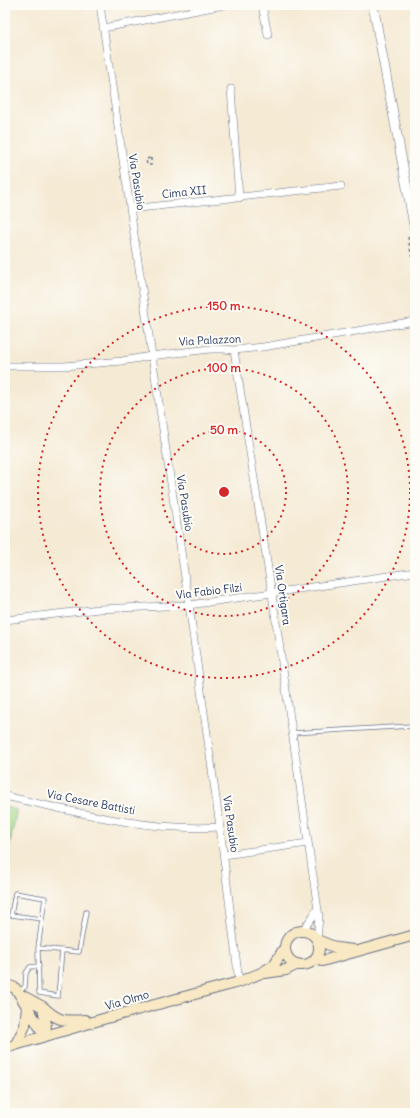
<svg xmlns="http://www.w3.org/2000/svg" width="420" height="1118" font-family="Delius,sans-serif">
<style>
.park{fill:url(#park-crowns);stroke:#5e8272}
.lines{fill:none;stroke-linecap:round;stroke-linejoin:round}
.service-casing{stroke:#677087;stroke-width:5}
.minor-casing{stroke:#677087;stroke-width:8}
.tertiary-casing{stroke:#677087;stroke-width:10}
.secondary-casing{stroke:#677087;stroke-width:12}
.path{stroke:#677087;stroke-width:1.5;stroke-dasharray:3 3;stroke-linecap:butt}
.service{stroke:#fff;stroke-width:3.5}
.minor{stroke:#fff;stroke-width:7}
.tertiary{stroke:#fff;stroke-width:9}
.secondary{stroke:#f8e8c3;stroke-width:10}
.ring{fill:none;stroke:#d62828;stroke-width:2;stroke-dasharray:2 4}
.labels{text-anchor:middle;stroke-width:4;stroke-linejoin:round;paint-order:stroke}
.street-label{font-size:11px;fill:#1b2f5e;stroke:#fdfcf7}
.centre{fill:#d62828;stroke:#fdfcf7;stroke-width:2}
.ring-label{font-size:12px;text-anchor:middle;font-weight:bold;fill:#d62828;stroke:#fdfcf7;stroke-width:4;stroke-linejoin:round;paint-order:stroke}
</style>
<defs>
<pattern id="park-crowns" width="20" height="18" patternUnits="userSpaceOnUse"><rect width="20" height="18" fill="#a1d687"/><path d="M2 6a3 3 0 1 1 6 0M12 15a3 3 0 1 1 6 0" fill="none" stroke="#8ab877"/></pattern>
</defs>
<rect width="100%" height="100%" fill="#fdfcf7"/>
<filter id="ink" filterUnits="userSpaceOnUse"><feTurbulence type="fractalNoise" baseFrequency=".025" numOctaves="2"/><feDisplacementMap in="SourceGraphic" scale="8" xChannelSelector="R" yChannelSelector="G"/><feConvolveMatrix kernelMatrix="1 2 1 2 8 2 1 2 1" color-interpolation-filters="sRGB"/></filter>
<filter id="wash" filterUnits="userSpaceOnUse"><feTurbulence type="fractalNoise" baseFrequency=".012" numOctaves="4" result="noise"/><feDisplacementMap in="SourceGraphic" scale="16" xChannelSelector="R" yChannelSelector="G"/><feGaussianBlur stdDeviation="0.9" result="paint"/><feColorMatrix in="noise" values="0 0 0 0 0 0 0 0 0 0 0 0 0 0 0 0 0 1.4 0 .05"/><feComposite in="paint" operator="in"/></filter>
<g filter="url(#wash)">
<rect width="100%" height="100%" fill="#f5ead4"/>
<path class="park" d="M 5,807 L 17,810 L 7,855 L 5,856 Z"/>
</g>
<g filter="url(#ink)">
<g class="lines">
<g class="service-casing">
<path id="service" d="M 292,733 L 411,726
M 42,919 L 11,915 L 15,893 L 45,898 L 38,948 L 79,952 L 86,912
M 38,948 L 39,993 L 58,996 L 62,950
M 19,991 L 25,987 L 26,973 L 30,967 L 39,966"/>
</g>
<g class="minor-casing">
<path id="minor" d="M 100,5 L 189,605 L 220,827 L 239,982
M 262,5 L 268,35
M 103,28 L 224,5
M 231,89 L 239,198
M 130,209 L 341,186
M 234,350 L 272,594 L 319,917 L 317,940
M 5,366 L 64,366 L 122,361 L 151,356 L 210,349 L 223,349 L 234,350 L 263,347 L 415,321
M 5,620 L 99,609 L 189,605 L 415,572
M 5,796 C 76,812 147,832 220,827
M 224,855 L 308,843
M 302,931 L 314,915 L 317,909"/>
</g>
<g class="tertiary-casing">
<path id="tertiary" d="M 373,5 L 415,231"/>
</g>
<g class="secondary-casing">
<path id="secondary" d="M285 948a17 17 0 1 1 34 0a17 17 0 1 1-34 0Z
M 317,940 L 337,948 L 353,950
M 315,959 L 322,961 L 415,935
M 265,973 L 286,970 L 298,964
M 5,984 L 15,988 L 18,992 L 45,1036
M 21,995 L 43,1007 L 46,1024 L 45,1036
M 43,1007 C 59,1022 63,1021 85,1020
M 16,1044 L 25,1026 L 27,1006
M 5,1048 L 103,1019 L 239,982 L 261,973 L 274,965 L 285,947"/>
</g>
<path class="path" d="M 151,158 L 151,165 L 147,165 L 146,159 Z
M 408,237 L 415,274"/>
<use href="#service" class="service"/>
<use href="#minor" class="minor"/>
<use href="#tertiary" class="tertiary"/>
<use href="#secondary" class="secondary"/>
</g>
</g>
<g class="ring">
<circle cx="224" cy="492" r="62"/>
<circle cx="224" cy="492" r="124"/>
<circle cx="224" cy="492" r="186"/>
</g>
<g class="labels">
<g class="street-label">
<text transform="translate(137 182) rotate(81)" y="4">Via Pasubio</text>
<text transform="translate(184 192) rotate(-6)" y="4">Cima XII</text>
<text transform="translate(210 340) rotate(-3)" y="4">Via Palazzon</text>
<text transform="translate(185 503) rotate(81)" y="4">Via Pasubio</text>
<text transform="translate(209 591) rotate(-7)" y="4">Via Fabio Filzi</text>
<text transform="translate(283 595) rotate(82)" y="4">Via Ortigara</text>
<text transform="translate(91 802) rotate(11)" y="4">Via Cesare Battisti</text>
<text transform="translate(231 824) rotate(82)" y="4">Via Pasubio</text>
<text transform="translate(127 1000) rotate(-16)" y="4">Via Olmo</text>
</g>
</g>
<circle cx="224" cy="492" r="6" class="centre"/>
<g class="ring-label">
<text x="224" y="310">150 m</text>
<text x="224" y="372">100 m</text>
<text x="224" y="434">50 m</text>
</g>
<rect width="420" height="1118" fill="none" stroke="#fdfcf7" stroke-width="20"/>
</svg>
